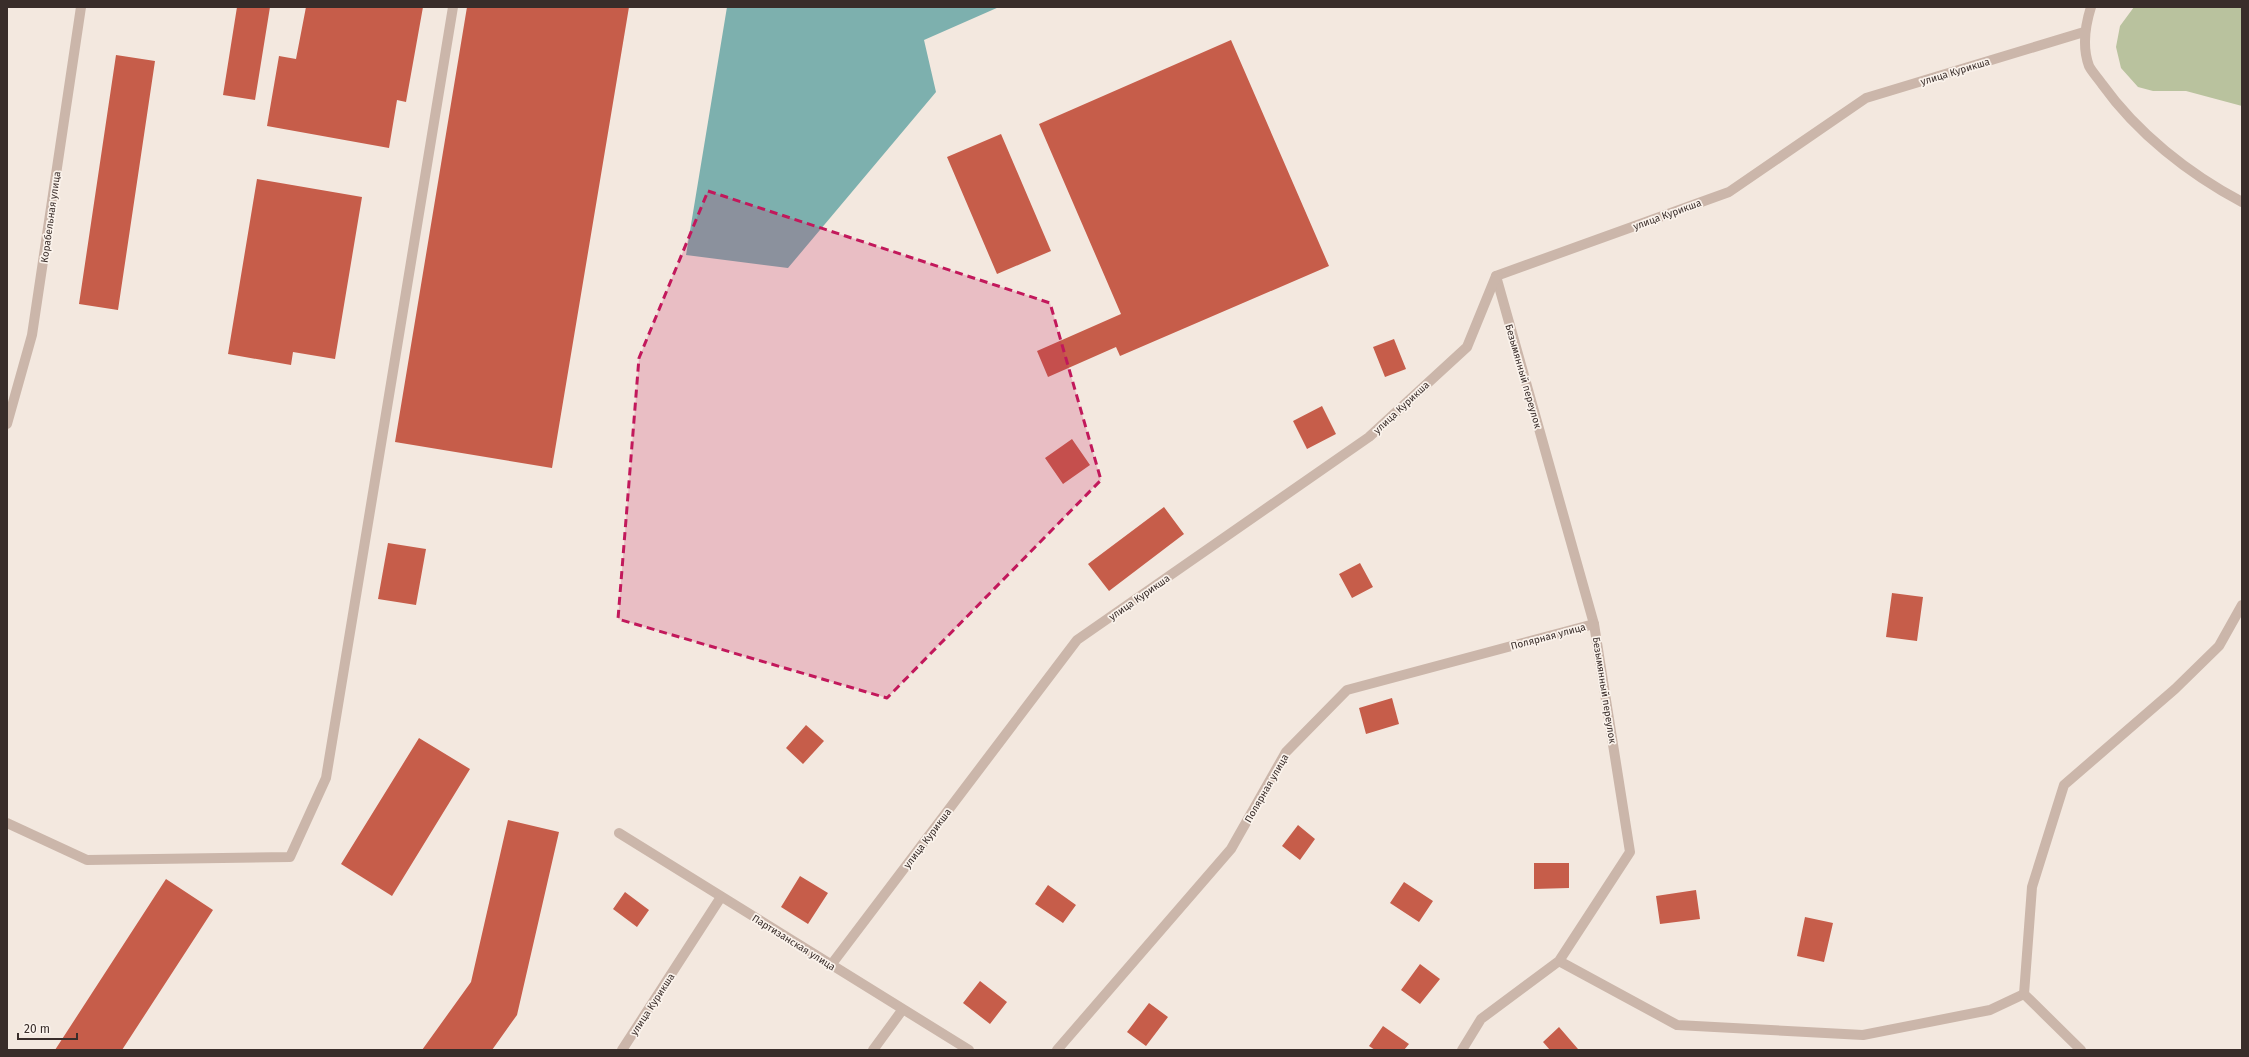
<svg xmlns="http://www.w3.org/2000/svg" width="2249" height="1057" font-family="'Fira Sans',sans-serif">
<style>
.green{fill:#b9c29e}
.water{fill:#7db0ae}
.building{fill:#c65d4a}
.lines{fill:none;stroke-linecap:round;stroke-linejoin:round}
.lane{stroke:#cbb6aa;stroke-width:10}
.street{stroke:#cbb6aa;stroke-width:10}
.marked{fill:#c2185b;fill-opacity:0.2;stroke:#c2185b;stroke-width:3;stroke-dasharray:8 5;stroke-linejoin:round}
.labels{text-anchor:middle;stroke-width:3.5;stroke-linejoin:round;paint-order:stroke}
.street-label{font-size:10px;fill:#392d2a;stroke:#faf2eb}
</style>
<rect width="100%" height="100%" fill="#f3e8df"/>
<path class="green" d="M 2134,7 L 2242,7 L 2242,106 L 2186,91 L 2153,91 L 2138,87 L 2121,68 L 2116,47 L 2120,26 Z"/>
<path class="water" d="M 727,7 L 999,7 L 924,40 L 936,92 L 788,268 L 686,255 Z"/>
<path class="building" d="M 237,7 L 270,7 L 255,100 L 223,95 Z
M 306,7 L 423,7 L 406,102 L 397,100 L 389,148 L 267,126 L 279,56 L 296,59 Z
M 467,7 L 629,7 L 552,468 L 395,442 Z
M 1231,40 L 1329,266 L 1120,356 L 1116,347 L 1048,377 L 1037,351 L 1121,314 L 1039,124 Z
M 116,55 L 155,61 L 118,310 L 79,304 Z
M 1001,134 L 1051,251 L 997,274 L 947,157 Z
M 257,179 L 362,197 L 335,359 L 293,352 L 291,365 L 228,354 Z
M 1394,339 L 1406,369 L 1385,377 L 1373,347 Z
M 1322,406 L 1336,434 L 1307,449 L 1293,421 Z
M 1072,439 L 1090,465 L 1063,484 L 1045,458 Z
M 1164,507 L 1184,534 L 1109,591 L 1088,564 Z
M 388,543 L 426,549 L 416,605 L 378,599 Z
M 1360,563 L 1373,587 L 1352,598 L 1339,574 Z
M 1892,593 L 1923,597 L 1917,641 L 1886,637 Z
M 1392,698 L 1399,724 L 1366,734 L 1359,708 Z
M 806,725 L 824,741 L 803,764 L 786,748 Z
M 419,738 L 470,769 L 392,896 L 341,864 Z
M 508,820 L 559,832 L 517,1015 L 492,1050 L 422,1050 L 471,982 Z
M 1298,825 L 1315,839 L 1300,860 L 1282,846 Z
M 1534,863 L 1569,863 L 1569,888 L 1534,889 Z
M 800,876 L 828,893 L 808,924 L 781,907 Z
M 166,879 L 213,910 L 122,1050 L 55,1050 Z
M 1404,882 L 1433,901 L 1419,922 L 1390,903 Z
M 1048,885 L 1076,905 L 1063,923 L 1035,904 Z
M 1696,890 L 1700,919 L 1660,924 L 1656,896 Z
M 625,892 L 649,910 L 637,927 L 613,909 Z
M 1805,917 L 1833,923 L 1824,962 L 1797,956 Z
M 1420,964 L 1440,979 L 1420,1004 L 1401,990 Z
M 980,981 L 1007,1002 L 990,1024 L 963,1003 Z
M 1149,1003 L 1168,1017 L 1146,1046 L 1127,1032 Z
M 1383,1026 L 1409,1044 L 1404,1050 L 1375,1050 L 1369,1046 Z
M 1559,1027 L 1578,1049 L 1578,1050 L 1550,1050 L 1543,1042 Z"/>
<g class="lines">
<path class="lane" d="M 7,823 L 87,860 L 290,857 L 326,778 L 453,7
M 1559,961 L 1677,1025 L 1863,1035 L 1990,1010 L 2024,994
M 1462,1050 L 1481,1019 L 1559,961 L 1630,852 L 1594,624 L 1496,276"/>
<path class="street" d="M 2091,7 C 2085,26 2082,47 2089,66 C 2092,72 2098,78 2102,84 C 2137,133 2189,174 2242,202
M 7,424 L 32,335 L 81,7
M 619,833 L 969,1050
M 831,965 L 1077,640 L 1369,437 L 1467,347 L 1496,276 L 1729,192 L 1866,98 L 2084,32
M 622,1050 L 721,897
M 873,1050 L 903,1009
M 1057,1050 L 1231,849 L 1286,752 L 1347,690 L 1594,624
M 2081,1050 L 2024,994 L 2032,887 L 2064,785 L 2175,689 L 2219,646 L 2242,605"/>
</g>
<path class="marked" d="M 708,191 L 1050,303 L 1101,480 L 887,698 L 618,619 L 639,358 Z"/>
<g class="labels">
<g class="street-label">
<text transform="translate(1955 71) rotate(-17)" y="4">улица Курикша</text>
<text transform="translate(1667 214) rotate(-20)" y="4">улица Курикша</text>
<text transform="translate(50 217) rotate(-82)" y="4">Корабельная улица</text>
<text transform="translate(1524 376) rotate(74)" y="4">Безымянный переулок</text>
<text transform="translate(1401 407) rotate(-43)" y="4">улица Курикша</text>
<text transform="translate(1139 597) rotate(-35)" y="4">улица Курикша</text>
<text transform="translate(1548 636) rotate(-15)" y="4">Полярная улица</text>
<text transform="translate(1605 690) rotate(81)" y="4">Безымянный переулок</text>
<text transform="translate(1266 788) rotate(-60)" y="4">Полярная улица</text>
<text transform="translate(927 838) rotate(-53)" y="4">улица Курикша</text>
<text transform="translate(794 942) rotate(32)" y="4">Партизанская улица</text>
<text transform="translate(652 1004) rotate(-57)" y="4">улица Курикша</text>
</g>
</g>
<rect width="2249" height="1057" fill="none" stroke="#392d2a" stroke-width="16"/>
<path d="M18 1033v6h59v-6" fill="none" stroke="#392d2a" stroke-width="2"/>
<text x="24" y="1033" font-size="12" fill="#392d2a" stroke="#faf2eb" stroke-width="3" paint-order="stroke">20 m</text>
</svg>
